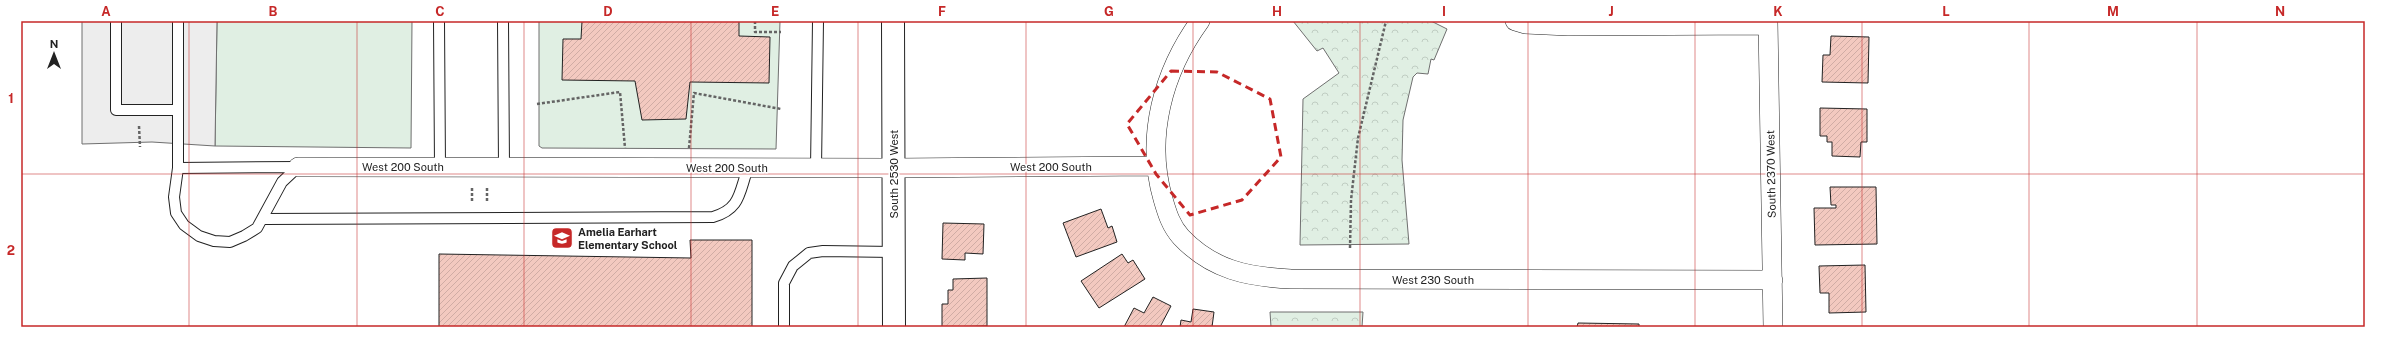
<svg xmlns="http://www.w3.org/2000/svg" width="2386" height="348" font-family="'Public Sans',sans-serif">
<style>
.grass{fill:#e0efe3;stroke:#6f6f6f}
.park{fill:url(#park-crowns);stroke:#6f6f6f}
.parking{fill:#ededed;stroke:#6f6f6f}
.building{fill:url(#building-hatch);stroke:#222}
.lines{fill:none;stroke-linecap:round;stroke-linejoin:round}
.lane-casing{stroke:#222;stroke-width:12}
.street-casing{stroke:#222;stroke-width:20}
.secondary-casing{stroke:#222;stroke-width:24}
.path{stroke:#646464;stroke-width:2.5;stroke-dasharray:3 2;stroke-linecap:butt}
.lane{stroke:#fff;stroke-width:10}
.street{stroke:#fff;stroke-width:19}
.secondary{stroke:#fff;stroke-width:22}
.marked{fill:none;stroke:#c62828;stroke-width:3;stroke-dasharray:8 5;stroke-linejoin:round}
.grid{fill:none;stroke:#c62828;stroke-width:1;stroke-opacity:0.55}
.labels{text-anchor:middle;stroke-width:3;stroke-linejoin:round;paint-order:stroke}
.street-label{font-size:11px;fill:#222;stroke:#fff}
.poi-label{font-size:11px;font-weight:bold;fill:#222;stroke:#fff;text-anchor:start}
.neatline{fill:none;stroke:#c62828;stroke-width:1.5}
.grid-label{font-size:13px;text-anchor:middle;font-weight:bold;fill:#c62828}
</style>
<defs>
<pattern id="park-crowns" width="20" height="18" patternUnits="userSpaceOnUse"><rect width="20" height="18" fill="#e0efe3"/><path d="M2 6a3 3 0 1 1 6 0M12 15a3 3 0 1 1 6 0" fill="none" stroke="#c0cdc2"/></pattern>
<pattern id="building-hatch" width="6" height="6" patternUnits="userSpaceOnUse"><rect width="6" height="6" fill="#f3c9c0"/><path d="M-1 1l2-2M0 6l6-6M5 7l2-2" fill="none" stroke="#d0aca5"/></pattern>
</defs>
<rect width="100%" height="100%" fill="#fff"/>
<path class="grass" d="M 217,21 L 412,21 L 411,148 L 215,146 Z
M 539,21 L 780,21 L 776,149 L 542,148 L 539,146 Z"/>
<path class="park" d="M 1293,21 L 1431,21 L 1447,29 L 1434,60 L 1431,59 L 1428,74 L 1417,73 L 1413,77 L 1403,120 L 1402,160 L 1409,244 L 1300,245 L 1303,99 L 1339,73 L 1323,48 L 1317,51 Z
M 1270,312 L 1363,312 L 1362,327 L 1271,327 Z"/>
<path class="parking" d="M 82,21 L 217,21 L 215,146 L 152,142 L 82,144 Z"/>
<path class="building" d="M 582,21 L 739,21 L 739,36 L 770,37 L 769,83 L 690,82 L 686,119 L 642,120 L 635,81 L 562,80 L 563,39 L 581,39 Z
M 1831,36 L 1869,37 L 1868,83 L 1822,82 L 1823,55 L 1830,55 Z
M 1820,108 L 1867,109 L 1867,142 L 1861,142 L 1860,157 L 1832,156 L 1832,142 L 1827,142 L 1827,136 L 1820,136 Z
M 1830,187 L 1876,187 L 1877,244 L 1815,245 L 1814,208 L 1836,208 L 1836,205 L 1831,205 Z
M 1101,209 L 1108,228 L 1112,226 L 1117,242 L 1076,257 L 1063,223 Z
M 943,223 L 984,224 L 983,254 L 965,253 L 965,260 L 942,259 Z
M 690,240 L 752,240 L 752,327 L 439,327 L 439,254 L 691,258 Z
M 1122,254 L 1128,263 L 1133,260 L 1145,279 L 1099,308 L 1081,281 Z
M 1865,265 L 1866,312 L 1829,313 L 1829,293 L 1820,293 L 1819,266 Z
M 987,278 L 987,326 L 942,327 L 942,304 L 948,304 L 948,290 L 953,290 L 953,279 Z
M 1153,297 L 1171,306 L 1160,327 L 1124,327 L 1134,308 L 1144,313 Z
M 1193,309 L 1214,312 L 1212,327 L 1180,327 L 1181,320 L 1191,322 Z
M 1578,323 L 1639,324 L 1639,327 L 1577,327 Z"/>
<g class="lines">
<g class="lane-casing">
<path id="lane" d="M 116,21 L 116,110 L 178,110
M 178,21 L 178,168 L 174,197 L 176,213 L 184,225 L 199,236 L 214,241 L 230,242 L 244,236 L 257,228 L 282,182 L 298,167
M 439,21 L 440,167
M 503,21 L 504,167
M 178,168 L 298,167
M 816,168 L 818,21
M 263,219 L 713,217 C 741,209 739,192 748,168
M 784,327 L 784,283 L 793,266 L 809,253 L 823,251 L 894,252"/>
</g>
<g class="street-casing">
<path id="street" d="M 1200,21 C 1163,72 1145,137 1163,199 C 1167,213 1171,226 1181,237 C 1212,270 1248,277 1291,279 L 1773,280
M 1515,21 L 1525,24 L 1568,26 L 1768,25
M 1768,21 L 1773,327
M 298,167 L 893,168 L 1156,166"/>
</g>
<g class="secondary-casing">
<path id="secondary" d="M 893,21 L 894,327"/>
</g>
<path class="path" d="M 755,21 L 755,32 L 781,32
M 537,104 L 620,92 L 625,148
M 139,126 L 140,147
M 689,148 L 694,93 L 781,109
M 472,188 L 472,203
M 487,188 L 487,203
M 1350,248 L 1351,200 L 1358,138 L 1386,21"/>
<use href="#lane" class="lane"/>
<use href="#street" class="street"/>
<use href="#secondary" class="secondary"/>
</g>
<path class="marked" d="M 1171,71 L 1217,72 L 1270,99 L 1281,157 L 1242,200 L 1190,215 L 1156,174 L 1127,124 Z"/>
<path class="grid" d="M 189,21 L 189,327M 357,21 L 357,327M 524,21 L 524,327M 691,21 L 691,327M 858,21 L 858,327M 1026,21 L 1026,327M 1193,21 L 1193,327M 1360,21 L 1360,327M 1528,21 L 1528,327M 1695,21 L 1695,327M 1862,21 L 1862,327M 2029,21 L 2029,327M 2197,21 L 2197,327M 21,174 L 2365,174"/>
<defs>
<g id="school-square" transform="scale(1.15)"><rect x="-9" y="-9" width="18" height="18" rx="4" fill="#c62828" stroke="#fff"/><path d="M0-5L7-2L0 1L-7-2ZM-4 1L0 2.5L4 1V4Q0 6-4 4Z" fill="#fff"/></g>
</defs>
<g fill-rule="evenodd">
<use href="#school-square" x="562" y="238"/>
</g>
<g class="labels">
<g class="street-label">
<text x="403" y="171">West 200 South</text>
<text x="1051" y="171">West 200 South</text>
<text x="727" y="172">West 200 South</text>
<text transform="translate(894 174) rotate(-90)" y="4">South 2530 West</text>
<text transform="translate(1771 174) rotate(-91)" y="4">South 2370 West</text>
<text x="1433" y="284">West 230 South</text>
</g>
<g class="poi-label">
<text x="578" y="236">Amelia Earhart<tspan x="578" dy="13">Elementary School</tspan></text>
</g>
</g>
<rect width="2386" height="348" fill="none" stroke="#ffffff" stroke-width="44"/>
<g transform="translate(54 54)" stroke="#ffffff" stroke-width="3" paint-order="stroke">
<path d="M0-3L7 15L0 10L-7 15Z" fill="#222222"/>
<text y="-6" font-size="11" font-weight="bold" text-anchor="middle" fill="#222222">N</text>
</g>
<rect x="22" y="22" width="2342" height="304" class="neatline"/>
<g class="grid-label">
<text x="106" y="16">A</text>
<text x="273" y="16">B</text>
<text x="440" y="16">C</text>
<text x="608" y="16">D</text>
<text x="775" y="16">E</text>
<text x="942" y="16">F</text>
<text x="1109" y="16">G</text>
<text x="1277" y="16">H</text>
<text x="1444" y="16">I</text>
<text x="1611" y="16">J</text>
<text x="1778" y="16">K</text>
<text x="1946" y="16">L</text>
<text x="2113" y="16">M</text>
<text x="2280" y="16">N</text>
<text x="11" y="103">1</text>
<text x="11" y="255">2</text>
</g>
</svg>
